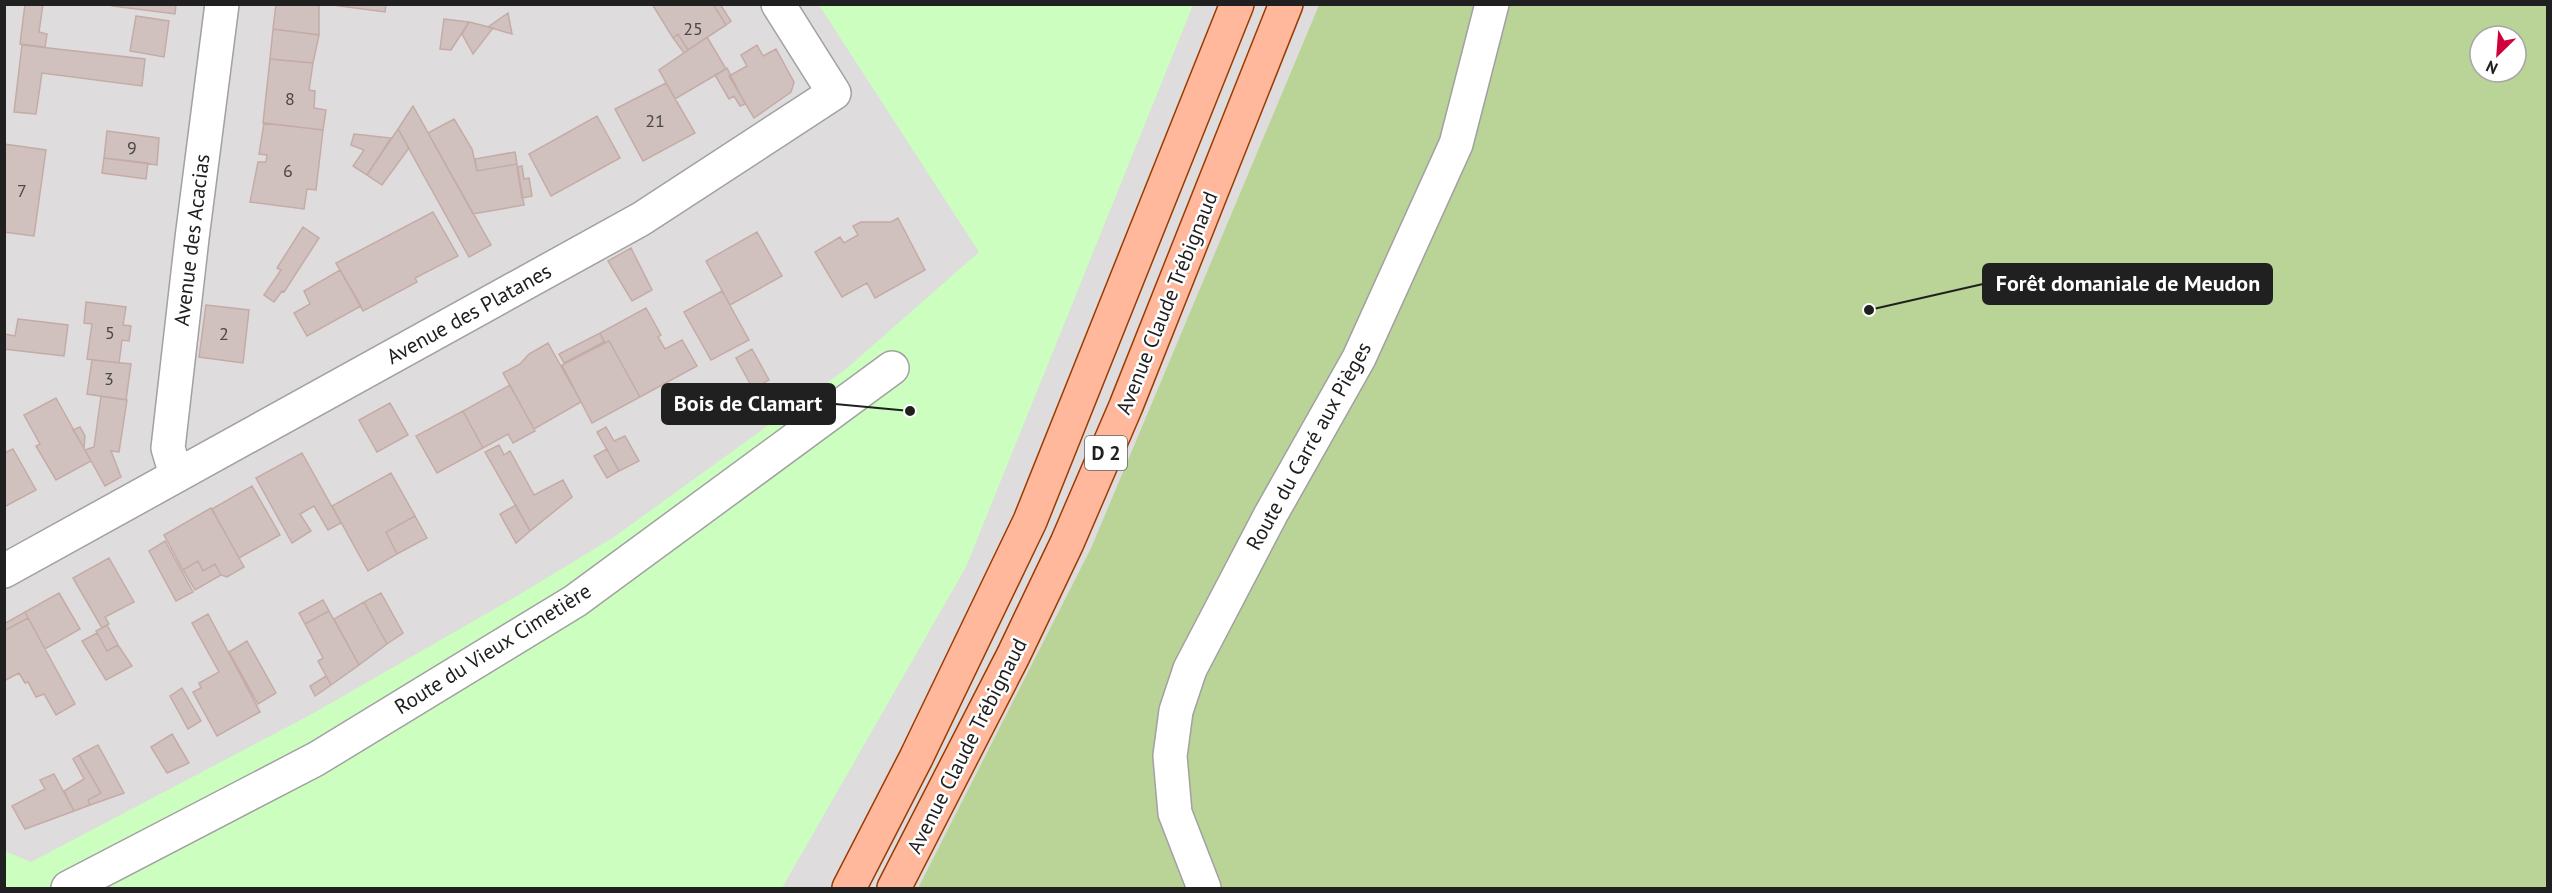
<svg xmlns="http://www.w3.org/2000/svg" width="2552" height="893" font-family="'PT Sans',sans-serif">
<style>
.residential{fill:#dedcdd}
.forest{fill:#bad397;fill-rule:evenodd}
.park{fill:#ccfebf}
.building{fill:#d1c1be;stroke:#c4aba6;stroke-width:1.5}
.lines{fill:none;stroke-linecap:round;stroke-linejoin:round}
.street-casing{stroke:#a1a1a1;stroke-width:36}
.primary-casing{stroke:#9b3b00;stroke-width:36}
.street{stroke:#fff;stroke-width:33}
.primary{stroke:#ffb89c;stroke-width:33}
.labels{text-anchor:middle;stroke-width:5;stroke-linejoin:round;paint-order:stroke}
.number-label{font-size:18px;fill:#4c4848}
.shield{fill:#fff;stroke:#636363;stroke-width:1.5}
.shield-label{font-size:20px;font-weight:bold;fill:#202020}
.street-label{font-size:21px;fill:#202020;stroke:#fff}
.leader{fill:none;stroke:#202020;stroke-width:2}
.callout-dot{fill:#202020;stroke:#fff;stroke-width:2}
.callout{fill:#202020;stroke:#202020;stroke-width:2}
.callout-label{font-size:22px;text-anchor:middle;font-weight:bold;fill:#fff}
</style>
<rect width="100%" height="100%" fill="#f1eae5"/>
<path class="residential" d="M 5,5 L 1319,5 L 1091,548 L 918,888 L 5,888 Z"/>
<path class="forest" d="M 1319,5 L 2547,5 L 2547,888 L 918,888 L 1091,548 ZM 2480,36 L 2516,36 L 2516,72 L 2480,72 Z"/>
<path class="park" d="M 819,5 L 1193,5 L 966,567 L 782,888 L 5,888 L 4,851 L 31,862 L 312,714 L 522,593 L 614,537 L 846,369 L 979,252 Z"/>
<path class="building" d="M 25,4 L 43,4 L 39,32 L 47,34 L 45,47 L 20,44 Z
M 113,4 L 176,4 L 175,14 L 112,6 Z
M 276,4 L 319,4 L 319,35 L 273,29 Z
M 325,4 L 386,4 L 385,12 Z
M 652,4 L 713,4 L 726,25 L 688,50 L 678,34 L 673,38 Z
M 713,4 L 720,4 L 731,21 L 726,25 Z
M 508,13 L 512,34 L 488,27 Z
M 136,16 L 169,21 L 164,57 L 130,51 Z
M 444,19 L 469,22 L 451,50 L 440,49 Z
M 469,22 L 493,28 L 473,54 L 462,34 Z
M 273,29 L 319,35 L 313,63 L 270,59 Z
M 678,34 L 688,50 L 684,53 L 673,38 Z
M 707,37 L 726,69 L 675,99 L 659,70 Z
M 22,45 L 145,59 L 142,86 L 42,73 L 36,114 L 14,112 Z
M 757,45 L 763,56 L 776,49 L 794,82 L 791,92 L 754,118 L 729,76 L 747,66 L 741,55 Z
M 270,59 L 313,63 L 309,90 L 315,91 L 314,108 L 326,110 L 323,130 L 263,123 Z
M 727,68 L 745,104 L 740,106 L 734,96 L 729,99 L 715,75 Z
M 666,83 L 695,133 L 643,161 L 615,109 Z
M 413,106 L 491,245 L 469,257 L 398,129 Z
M 597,116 L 620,158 L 551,196 L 529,154 Z
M 454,119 L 472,149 L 477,171 L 517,164 L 524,205 L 473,214 L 428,133 Z
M 264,123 L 323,130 L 316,190 L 307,189 L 304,209 L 250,202 L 258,162 L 266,162 L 267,155 L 259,154 Z
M 398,129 L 409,148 L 382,185 L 367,175 Z
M 107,131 L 159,138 L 157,165 L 104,158 Z
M 354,134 L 391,138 L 367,175 L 353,166 L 364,150 L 351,145 Z
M 4,144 L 46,150 L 34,236 L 4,232 Z
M 515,152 L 517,164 L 477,171 L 475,159 Z
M 104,158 L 148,163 L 146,179 L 102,173 Z
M 522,166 L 524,179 L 529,178 L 532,196 L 522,198 L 517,167 Z
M 433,212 L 458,256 L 415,278 L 417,282 L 363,311 L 336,263 Z
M 898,218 L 925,270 L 875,298 L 867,283 L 842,297 L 815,252 L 840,237 L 844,243 L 858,235 L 853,226 L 861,222 L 891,222 Z
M 303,227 L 319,238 L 284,292 L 282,291 L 274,302 L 264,295 L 281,270 L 277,268 Z
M 757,232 L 782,276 L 730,305 L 706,261 Z
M 631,248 L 652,290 L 632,301 L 608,261 Z
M 340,270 L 361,306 L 307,336 L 294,313 L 310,304 L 304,291 Z
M 722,291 L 749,340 L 711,360 L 684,312 Z
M 86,302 L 126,307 L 123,325 L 131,326 L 129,341 L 122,340 L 119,363 L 87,359 L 92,324 L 84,323 Z
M 206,305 L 249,310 L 243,363 L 199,357 Z
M 646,308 L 661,335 L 658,337 L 665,349 L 682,340 L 697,366 L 640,397 L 609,341 L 605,343 L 600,333 Z
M 18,319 L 68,325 L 64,356 L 4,349 L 4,334 L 15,336 Z
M 600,333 L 604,342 L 564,363 L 559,354 Z
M 609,341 L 640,397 L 592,423 L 562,365 Z
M 548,343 L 581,402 L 534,429 L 503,373 L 520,364 L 529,354 Z
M 752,349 L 769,380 L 753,389 L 736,358 Z
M 92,360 L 131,364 L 126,400 L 87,394 Z
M 510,385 L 535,431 L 513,443 L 508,434 L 483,448 L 463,411 Z
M 101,396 L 127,400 L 119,452 L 111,451 L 121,477 L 105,486 L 85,450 L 94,447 Z
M 56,398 L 91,461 L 56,480 L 36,446 L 40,444 L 24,415 Z
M 390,403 L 408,435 L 377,452 L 359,420 Z
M 463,411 L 483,448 L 437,473 L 416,436 Z
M 80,427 L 85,436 L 84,448 L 73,430 Z
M 606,427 L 614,441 L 625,436 L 639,461 L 619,471 L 597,432 Z
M 499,445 L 504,455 L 510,451 L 534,495 L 563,480 L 572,497 L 530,531 L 485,452 Z
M 13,449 L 36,490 L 4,507 L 4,453 Z
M 607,449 L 619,471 L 607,478 L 594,456 Z
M 302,453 L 341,523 L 328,530 L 314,506 L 300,514 L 311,531 L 292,543 L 256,478 Z
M 391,473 L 415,516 L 386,532 L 397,554 L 368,571 L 332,506 Z
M 252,486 L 280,535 L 239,558 L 212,509 Z
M 516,505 L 530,531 L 516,543 L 500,514 Z
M 211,508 L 244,567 L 227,577 L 221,575 L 215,564 L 203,571 L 198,561 L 183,570 L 164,535 Z
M 415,516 L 427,538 L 397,554 L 386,532 Z
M 165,541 L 193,592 L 176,601 L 149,551 Z
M 109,558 L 134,602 L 105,617 L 109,624 L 102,628 L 73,578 Z
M 198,561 L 203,571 L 215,564 L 221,575 L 195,590 L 183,570 Z
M 59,593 L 80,629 L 45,649 L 25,612 Z
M 381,593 L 403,633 L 387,644 L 364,602 Z
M 323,600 L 329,611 L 305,624 L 299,613 Z
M 364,602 L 387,644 L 359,665 L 334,619 Z
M 329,611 L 359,665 L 331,685 L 318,661 L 323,658 L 305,624 Z
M 25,612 L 28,618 L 4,631 L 4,624 Z
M 208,614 L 260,712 L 217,736 L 193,692 L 201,688 L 199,683 L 219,672 L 192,623 Z
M 28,618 L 75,704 L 56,715 L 44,694 L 36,697 L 28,682 L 25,683 L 19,673 L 4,681 L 4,631 Z
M 107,625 L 118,645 L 107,651 L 96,631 Z
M 97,633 L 107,651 L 118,645 L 132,666 L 106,680 L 82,641 Z
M 247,641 L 276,693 L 258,704 L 229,652 Z
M 326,676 L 331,685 L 315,696 L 310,686 Z
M 182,688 L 201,721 L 188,729 L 170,696 Z
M 172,734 L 189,763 L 167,773 L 151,747 Z
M 98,745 L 124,793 L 90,805 L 88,800 L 101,793 L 79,755 Z
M 79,755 L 101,793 L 88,800 L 90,805 L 74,811 L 64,791 L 84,779 L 73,759 Z
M 54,774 L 74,811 L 25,829 L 12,806 L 45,789 L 40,780 Z"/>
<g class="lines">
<g class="street-casing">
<path id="street" d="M 176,475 L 168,448 L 192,238 L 222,4
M 4,571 L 641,219 L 834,93 L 778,4
M 68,888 L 316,759 L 575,601 L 892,368
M 1204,888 L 1175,813 L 1170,756 L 1176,711 L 1190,669 L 1271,514 L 1359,358 L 1456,144 L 1492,4"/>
</g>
<g class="primary-casing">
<path id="primary" d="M 849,888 L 916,758 L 1030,521 L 1237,4
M 894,888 L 1013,656 L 1067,543 L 1126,406 L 1286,4"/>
</g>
<use href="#street" class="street"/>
<use href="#primary" class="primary"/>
</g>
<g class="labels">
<g class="number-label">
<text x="693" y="35">25</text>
<text x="290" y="105">8</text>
<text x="655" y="127">21</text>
<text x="132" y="154">9</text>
<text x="288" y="177">6</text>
<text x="22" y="197">7</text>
<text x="110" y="339">5</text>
<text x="224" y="340">2</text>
<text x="109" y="385">3</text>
</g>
<rect class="shield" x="1085" y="436" width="42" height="34" rx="4.5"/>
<g class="shield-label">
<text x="1106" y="460">D 2</text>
</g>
<g class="street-label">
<text transform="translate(192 240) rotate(-83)" y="7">Avenue des Acacias</text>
<text transform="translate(1167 303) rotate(-68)" y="7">Avenue Claude Trébignaud</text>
<text transform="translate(469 314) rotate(-29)" y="7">Avenue des Platanes</text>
<text transform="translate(1309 446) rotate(-61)" y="7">Route du Carré aux Pièges</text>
<text transform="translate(493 649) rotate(-32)" y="7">Route du Vieux Cimetière</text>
<text transform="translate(967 746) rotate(-63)" y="7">Avenue Claude Trébignaud</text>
</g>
</g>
<path class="leader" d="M1869 310L1983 284M910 411L835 404"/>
<g class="callout-dot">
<circle cx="1869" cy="310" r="6"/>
<circle cx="910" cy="411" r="6"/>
</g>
<g class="callout">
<rect x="1983" y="264" width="289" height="40" rx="6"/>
<rect x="662" y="384" width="173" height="40" rx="6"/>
</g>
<g class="callout-label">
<text x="2128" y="291">Forêt domaniale de Meudon</text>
<text x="748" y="411">Bois de Clamart</text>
</g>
<rect width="2552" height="893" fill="none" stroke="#202020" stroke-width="12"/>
<g transform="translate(2498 54) rotate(205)"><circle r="28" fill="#ffffff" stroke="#a6a6a6" stroke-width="1.5"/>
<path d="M0-4.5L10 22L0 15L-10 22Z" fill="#cf003b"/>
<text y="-9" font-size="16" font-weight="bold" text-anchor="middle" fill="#202020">N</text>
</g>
</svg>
